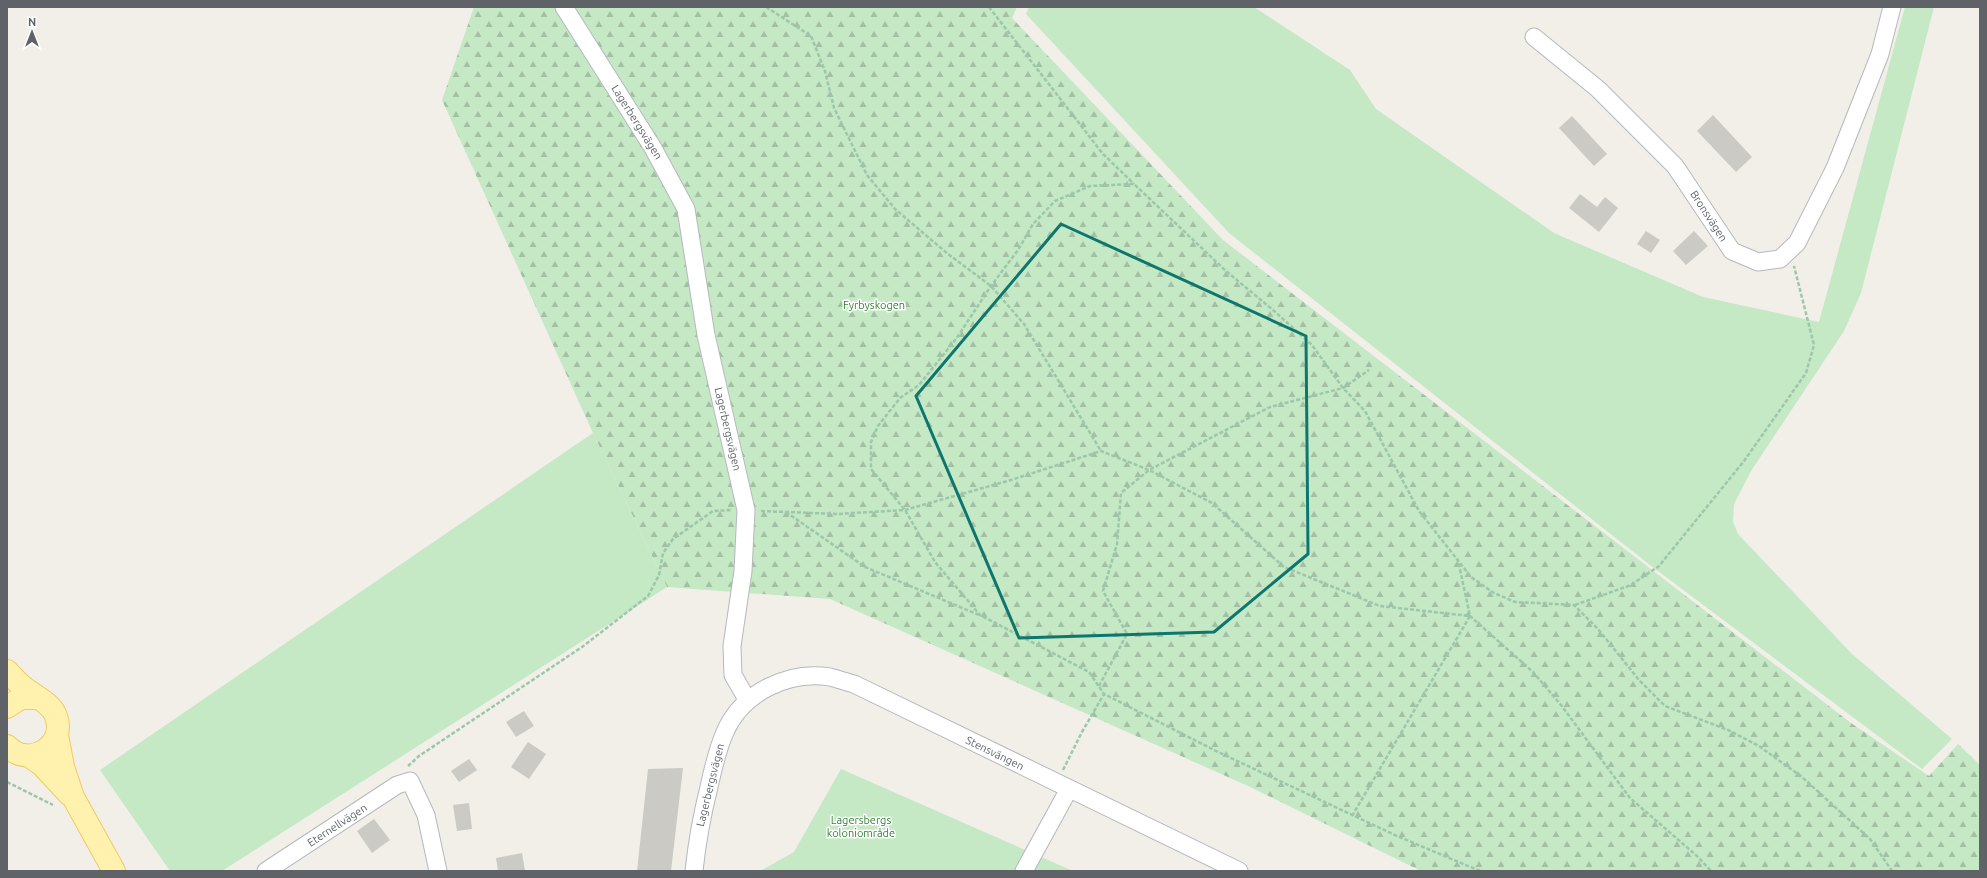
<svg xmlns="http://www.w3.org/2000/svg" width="1987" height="878" font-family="Ubuntu,sans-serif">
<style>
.green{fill:#c5e8c5}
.forest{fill:url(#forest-firs)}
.building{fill:#cccac5}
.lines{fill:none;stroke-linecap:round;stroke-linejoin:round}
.minor-casing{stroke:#b5b8bc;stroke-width:19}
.major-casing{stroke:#f2c960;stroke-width:24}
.path{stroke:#9cc7a9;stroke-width:2.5;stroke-dasharray:4 2;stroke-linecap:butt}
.minor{stroke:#fff;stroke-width:17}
.major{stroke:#fff2af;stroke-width:22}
.marked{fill:none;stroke:#0f766e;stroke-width:3;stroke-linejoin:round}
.labels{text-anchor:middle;stroke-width:3;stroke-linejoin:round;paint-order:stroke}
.street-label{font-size:11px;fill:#5f6368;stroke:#fff}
.park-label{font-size:11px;fill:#348238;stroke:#fff}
</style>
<defs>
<pattern id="forest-firs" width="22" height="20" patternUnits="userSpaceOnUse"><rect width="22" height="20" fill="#c5e8c5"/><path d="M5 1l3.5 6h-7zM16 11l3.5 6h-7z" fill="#a3c0a4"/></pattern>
</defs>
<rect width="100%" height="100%" fill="#f1efe8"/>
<path class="green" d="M 1029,7 L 1254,7 L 1350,70 L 1376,109 L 1554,233 L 1703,297 L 1819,322 L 1905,7 L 1934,7 L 1861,293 L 1844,331 L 1751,471 L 1734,504 L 1733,522 L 1738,534 L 1852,654 L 1952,739 L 1922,769 L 1650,565 L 1229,233 L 1026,14 Z
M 593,433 L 667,587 L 222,871 L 170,871 L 100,770 Z
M 841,769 L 1073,871 L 760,871 L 794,852 Z"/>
<path class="forest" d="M 474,7 L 1017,7 L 1012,18 L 1223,240 L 1851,723 L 1929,776 L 1958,744 L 1980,765 L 1980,871 L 1421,871 L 1248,786 L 830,599 L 667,587 L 593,433 L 442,100 Z"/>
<path class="building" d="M 1713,115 L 1752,157 L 1736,172 L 1697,131 Z
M 1572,116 L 1607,154 L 1594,166 L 1559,128 Z
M 1580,194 L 1597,207 L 1605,197 L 1618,208 L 1599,232 L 1569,208 Z
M 1646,231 L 1660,240 L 1651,253 L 1637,244 Z
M 1694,231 L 1708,246 L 1686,265 L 1673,251 Z
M 524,711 L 534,726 L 516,737 L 506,722 Z
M 528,742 L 546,754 L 529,779 L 511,767 Z
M 469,759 L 477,770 L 459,782 L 451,771 Z
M 683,768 L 671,871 L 637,871 L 648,769 Z
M 469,803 L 472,829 L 457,831 L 453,805 Z
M 374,819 L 390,840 L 372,853 L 357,831 Z
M 522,853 L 525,871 L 498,871 L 496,858 Z"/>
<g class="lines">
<g class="minor-casing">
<path id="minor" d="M 564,7 L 653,148 L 686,209 L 706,335 L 746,510 L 743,571 L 732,646 L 733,675 L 748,701
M 1534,37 L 1598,89 L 1675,166 L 1732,251 L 1758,262 L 1780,259 L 1797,243 L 1835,168 L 1880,54 L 1892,7
M 266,871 L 397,785 L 410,781 L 426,815 L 438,871
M 694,871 C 697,842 702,815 709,787 C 713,769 717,750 725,732 C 742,693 788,670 830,677 C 838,679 846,682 854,684 L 1239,871
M 1024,871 L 1069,789"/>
</g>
<g class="major-casing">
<path id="major" d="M 7,671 C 12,676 17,682 22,686 C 32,695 50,702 55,714 C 69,744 30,770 7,746
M 7,707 L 21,698 L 37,698
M 57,735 L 63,767 L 73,797 L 114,871
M 29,756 L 42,765 L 69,794"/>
</g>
<path class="path" d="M 766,7 L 811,36 L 825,71 L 834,108 L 867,175 L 895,209 L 948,254 L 991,286 L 1024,324 L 1101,451
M 989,7 L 1103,154 L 1134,184
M 761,511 L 837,514 L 905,510 L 1011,480 L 1101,451 L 1149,470 L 1270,407 L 1343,388 L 1369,370
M 786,512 L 865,567 L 979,615
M 1575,605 L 1631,585 L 1659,566 L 1744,461 L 1806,373 L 1814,345 L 1794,266
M 1099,686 L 1127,634 L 1103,591 L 1117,544 L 1121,493 L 1149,470 L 1212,503 L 1284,567 L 1380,606 L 1470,616 L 1533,672 L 1561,705 L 1630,798 L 1697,856 L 1711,871
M 408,766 L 419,756 L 582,647 L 648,596 L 659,575 L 663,553 L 673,539 L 713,511 L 732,510
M 1063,770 L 1082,732 L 1104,694
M 7,782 L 53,805
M 1352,816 L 1470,616 L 1458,560
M 1480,871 L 1397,836 L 1216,751 L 1104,694 L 1089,672 L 980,615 L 935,562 L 905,510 L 871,469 L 871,442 L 878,426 L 900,398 L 919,385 L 956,339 L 991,286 L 1018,250 L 1033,224 L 1055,201 L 1090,186 L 1134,184 L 1226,271 L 1273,310 L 1312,345 L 1343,388 L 1365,411 L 1419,511 L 1471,577 L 1494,593 L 1515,602 L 1574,605 L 1598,629 L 1639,680 L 1665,706 L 1728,730 L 1759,746 L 1802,777 L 1870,839 L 1892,871"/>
<use href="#minor" class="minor"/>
<use href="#major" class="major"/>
</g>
<path class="marked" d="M 1061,224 L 1306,336 L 1308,554 L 1214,632 L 1019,638 L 916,396 Z"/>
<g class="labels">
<g class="street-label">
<text transform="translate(637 122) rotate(58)" y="4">Lagerbergsvägen</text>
<text transform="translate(1709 216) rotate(57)" y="4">Bronsvägen</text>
<text transform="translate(728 429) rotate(77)" y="4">Lagerbergsvägen</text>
<text transform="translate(995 753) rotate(26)" y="4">Stensvängen</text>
<text transform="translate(710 785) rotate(-76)" y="4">Lagerbergsvägen</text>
<text transform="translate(337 825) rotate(-33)" y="4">Eternellvägen</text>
</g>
<g class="park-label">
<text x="874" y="309">Fyrbyskogen</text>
<text x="861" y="824">Lagersbergs<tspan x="861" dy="13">koloniområde</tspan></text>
</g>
</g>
<rect width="1987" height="878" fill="none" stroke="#5f6368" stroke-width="16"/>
<g transform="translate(32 32)" stroke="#ffffff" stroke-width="3" paint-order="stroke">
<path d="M0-3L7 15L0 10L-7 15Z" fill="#5f6368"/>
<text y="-6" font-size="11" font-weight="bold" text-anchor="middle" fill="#5f6368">N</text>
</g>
</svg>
